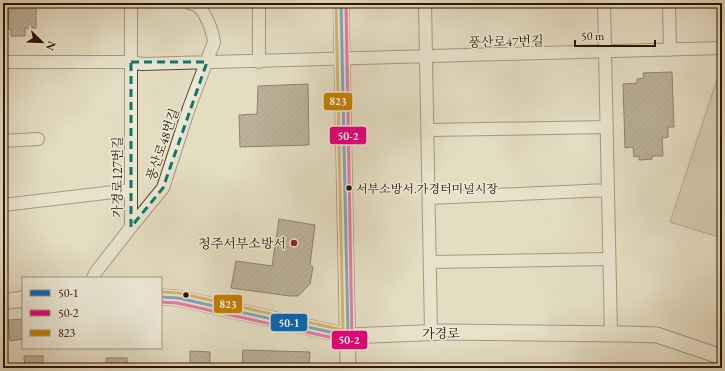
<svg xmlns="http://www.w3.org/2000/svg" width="725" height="371" font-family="'EB Garamond','Noto Serif KR',serif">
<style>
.green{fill:#c5bba1;stroke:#786752}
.building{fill:url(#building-hatch);stroke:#2b1302}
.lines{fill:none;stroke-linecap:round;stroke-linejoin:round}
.minor-casing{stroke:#594632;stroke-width:14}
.tertiary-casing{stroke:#594632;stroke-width:17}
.minor{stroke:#ede9d7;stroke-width:12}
.tertiary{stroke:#ede9d7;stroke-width:15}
.bus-1-casing{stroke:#ede9d7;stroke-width:6}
.bus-2-casing{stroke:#ede9d7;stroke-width:6}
.bus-3-casing{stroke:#ede9d7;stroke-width:6}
.bus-1{stroke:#0065bd;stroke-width:3}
.bus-2{stroke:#e5007d;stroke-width:3}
.bus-3{stroke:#c48100;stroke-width:3}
.marked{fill:none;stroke:#0f766e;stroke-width:3;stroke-dasharray:8 5;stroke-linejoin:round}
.bus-dot{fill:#2b1302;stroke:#ede9d7;stroke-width:1.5}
.poi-dot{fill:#8f2418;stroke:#ede9d7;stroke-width:1.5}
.labels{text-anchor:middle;stroke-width:3;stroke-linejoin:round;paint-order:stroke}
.bus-label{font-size:12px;fill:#2b1302;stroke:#ede9d7;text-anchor:start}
.street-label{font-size:13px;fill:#2b1302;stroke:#ede9d7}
.poi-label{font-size:13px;fill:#2b1302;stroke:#ede9d7;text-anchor:end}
.line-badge{stroke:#ede9d7;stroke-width:1.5}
.badge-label{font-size:11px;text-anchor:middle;font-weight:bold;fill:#fff}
</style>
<defs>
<pattern id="building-hatch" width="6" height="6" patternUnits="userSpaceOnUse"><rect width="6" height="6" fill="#8b7c66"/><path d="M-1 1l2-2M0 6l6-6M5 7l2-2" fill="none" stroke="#726452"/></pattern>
</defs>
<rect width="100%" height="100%" fill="#e4ddc2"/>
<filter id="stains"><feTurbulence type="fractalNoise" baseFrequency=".005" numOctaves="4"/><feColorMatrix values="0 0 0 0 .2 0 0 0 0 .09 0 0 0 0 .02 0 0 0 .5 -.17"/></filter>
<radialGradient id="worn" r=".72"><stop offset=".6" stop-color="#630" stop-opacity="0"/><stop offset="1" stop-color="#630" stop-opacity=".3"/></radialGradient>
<path class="green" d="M 722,64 L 722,238 L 670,222 Z"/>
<path class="building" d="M 9,3 L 36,3 L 36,28 L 25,28 L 25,36 L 11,36 L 11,29 L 8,29 Z
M 672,72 L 674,127 L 668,127 L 668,137 L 662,138 L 663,156 L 652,156 L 652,159 L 639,160 L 639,156 L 634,157 L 633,147 L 625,148 L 623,84 L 637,83 L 637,79 L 644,78 L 643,73 Z
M 308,84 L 309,145 L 240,147 L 239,115 L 257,114 L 258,86 Z
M 279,219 L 315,225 L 310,265 L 313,267 L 310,284 L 298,296 L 290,296 L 231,288 L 236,261 L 272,266 Z
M 23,319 L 23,339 L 10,341 L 8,320 Z
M 243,350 L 310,352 L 309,368 L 242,368 Z
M 190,351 L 210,352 L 210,368 L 190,368 Z
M 24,356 L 43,356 L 43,368 L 25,368 Z
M 106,358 L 127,358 L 127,368 L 106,368 Z"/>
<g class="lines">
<g class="minor-casing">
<path id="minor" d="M 259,3 L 259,62
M 425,3 L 431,333
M 604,3 L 611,334
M 669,3 L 670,50
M 3,62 L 131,62 L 142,64 L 722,48
M 428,130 L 607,127
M 3,141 L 38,139
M 429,198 L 608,190
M 3,205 L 131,190
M 131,227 L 163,188 L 189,108 L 214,42 C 213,33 205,9 196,5 C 194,4 192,4 189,3
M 430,262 L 609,259
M 93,278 L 96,272 L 131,227 L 131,3"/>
</g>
<g class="tertiary-casing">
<path id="tertiary" d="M 341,3 L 348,368
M 161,297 L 178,298 L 348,336 L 445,332 L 624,334 L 657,335 L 722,357
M 3,302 L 23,299"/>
</g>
<use href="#minor" class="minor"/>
<use href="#tertiary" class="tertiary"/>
<g class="bus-1-casing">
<path id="bus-1" d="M 161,297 L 178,298 L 348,336 L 341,3"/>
</g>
<g class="bus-2-casing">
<path id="bus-2" d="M 161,302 L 177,303 L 347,341 L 352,339 L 346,3"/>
</g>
<g class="bus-3-casing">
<path id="bus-3" d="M 161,292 L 179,293 L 343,330 L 336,3"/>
</g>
<use href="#bus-1" class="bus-1"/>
<use href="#bus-2" class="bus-2"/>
<use href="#bus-3" class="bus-3"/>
</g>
<path d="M0 0H725V371H0ZM 131,62 L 207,62 L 163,188 L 131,227 Z" fill="#e4ddc2" fill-opacity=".55" fill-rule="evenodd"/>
<path class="marked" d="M 131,62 L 207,62 L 163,188 L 131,227 Z"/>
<g class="bus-dot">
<circle cx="349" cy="188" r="3.5"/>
<circle cx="186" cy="295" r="3.5"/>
</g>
<circle class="poi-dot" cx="294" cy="243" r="4"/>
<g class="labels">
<g class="bus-label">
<text x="356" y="193">서부소방서.가경터미널시장</text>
</g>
<g class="street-label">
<text transform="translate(506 41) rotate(-1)" y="5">풍산로47번길</text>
<text transform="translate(162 144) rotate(-71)" y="5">풍산로48번길</text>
<text transform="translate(117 177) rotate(-90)" y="5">가경로127번길</text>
<text transform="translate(441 333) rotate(-1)" y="5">가경로</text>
</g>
<g class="poi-label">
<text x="286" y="248">청주서부소방서</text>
</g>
</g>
<g class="line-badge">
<rect x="323" y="92" width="30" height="19" rx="4" fill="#c48100"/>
<rect x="329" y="126" width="38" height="19" rx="4" fill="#e5007d"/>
<rect x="213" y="294" width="30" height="20" rx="4" fill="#c48100"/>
<rect x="270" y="313" width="38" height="19" rx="4" fill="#0065bd"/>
<rect x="331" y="330" width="37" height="20" rx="4" fill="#e5007d"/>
</g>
<g class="badge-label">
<text x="338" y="105">823</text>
<text x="348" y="140">50-2</text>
<text x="228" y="308">823</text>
<text x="289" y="327">50-1</text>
<text x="349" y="344">50-2</text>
</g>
<rect width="725" height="371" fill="none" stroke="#e4ddc2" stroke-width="16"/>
<rect x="4" y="4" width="717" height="363" fill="none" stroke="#2b1302" stroke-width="2"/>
<rect x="8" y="8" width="709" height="355" fill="none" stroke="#2b1302"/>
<rect x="22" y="277" width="140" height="72" fill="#ede9d7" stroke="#9f9382"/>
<rect x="30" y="290" width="20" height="6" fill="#0065bd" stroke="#9f9382"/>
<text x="58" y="297" font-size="12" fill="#2b1302">50-1</text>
<rect x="30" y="310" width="20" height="6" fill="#e5007d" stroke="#9f9382"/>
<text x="58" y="317" font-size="12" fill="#2b1302">50-2</text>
<rect x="30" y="330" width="20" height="6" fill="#c48100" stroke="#9f9382"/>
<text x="58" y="337" font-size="12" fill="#2b1302">823</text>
<g transform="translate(42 42) rotate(113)" stroke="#ede9d7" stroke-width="3" paint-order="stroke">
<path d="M0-3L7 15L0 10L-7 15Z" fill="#2b1302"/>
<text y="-6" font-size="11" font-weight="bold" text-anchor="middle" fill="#2b1302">N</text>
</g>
<path d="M575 40v6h80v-6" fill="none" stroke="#2b1302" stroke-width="2"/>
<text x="581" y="40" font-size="12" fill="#2b1302" stroke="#ede9d7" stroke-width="3" paint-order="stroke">50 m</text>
<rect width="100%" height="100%" filter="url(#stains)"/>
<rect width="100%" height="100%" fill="url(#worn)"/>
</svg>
